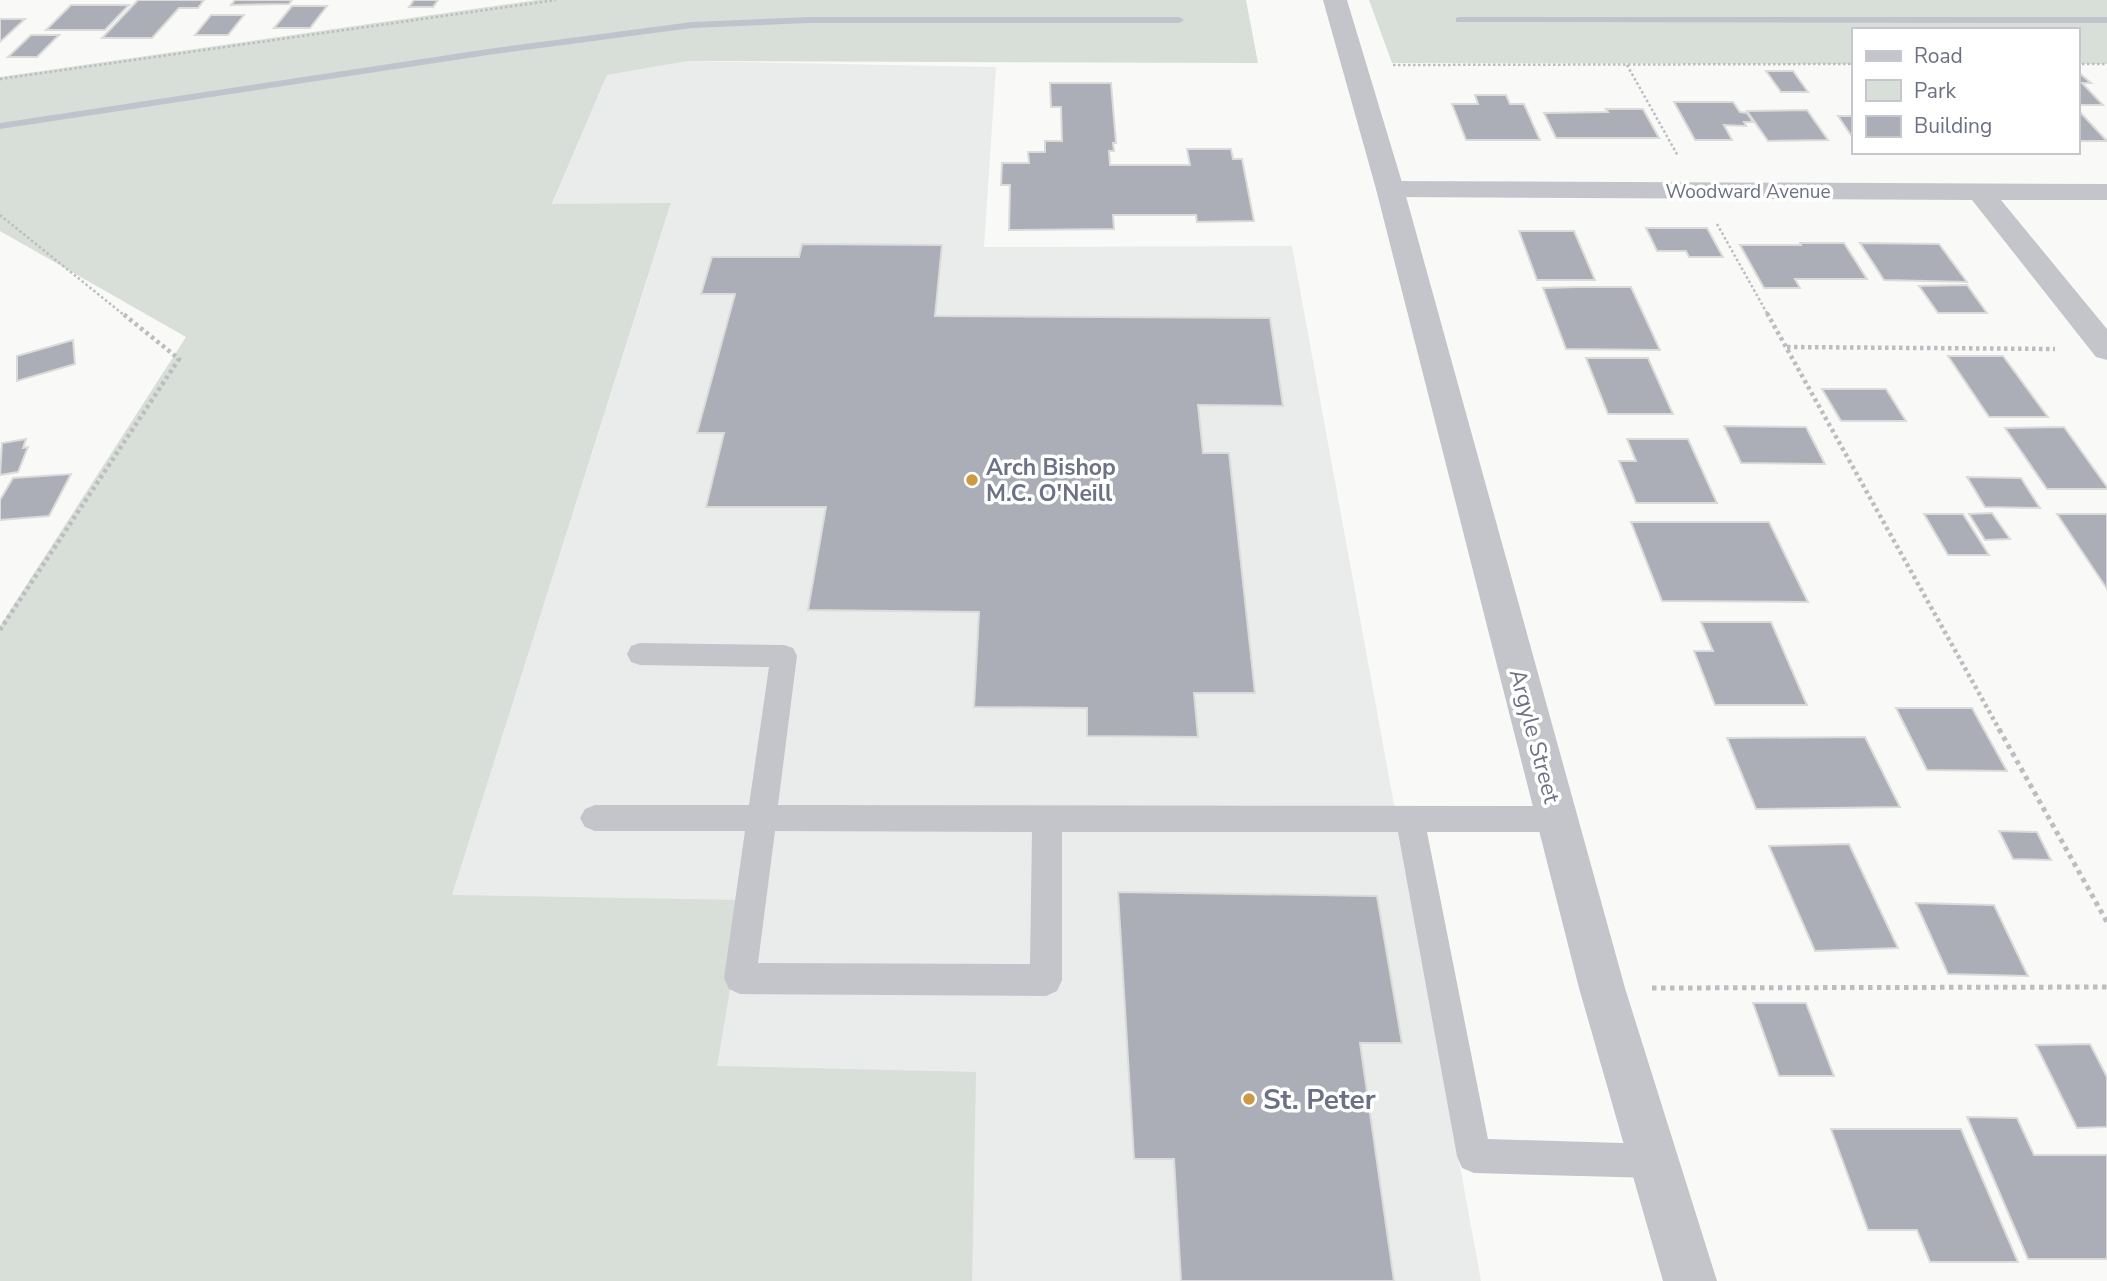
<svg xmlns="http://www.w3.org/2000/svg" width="2107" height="1281" font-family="'Nunito Sans',sans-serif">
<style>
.built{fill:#eaebeb}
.green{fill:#d8ded8}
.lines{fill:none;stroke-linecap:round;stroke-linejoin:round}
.stream{fill:#c0c3cb;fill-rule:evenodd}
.building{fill:#acaeb7;stroke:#dbdcda;stroke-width:2}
.path-far2{stroke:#bcbdc1;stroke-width:2.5;stroke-dasharray:2.5 2.5;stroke-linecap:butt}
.path-far1{stroke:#bcbdc1;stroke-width:4.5;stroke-dasharray:3.5 3.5;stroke-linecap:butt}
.path{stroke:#bcbdc1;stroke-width:5;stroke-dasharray:4.5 4.5;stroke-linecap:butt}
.service{fill:#c4c5cb;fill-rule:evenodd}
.minor{fill:#c4c5cb;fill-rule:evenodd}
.tertiary{fill:#c4c5cb;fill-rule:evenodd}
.poi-dot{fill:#cf9943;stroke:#fff;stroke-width:2.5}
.labels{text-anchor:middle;stroke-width:7;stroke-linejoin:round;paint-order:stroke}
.far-street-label{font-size:19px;fill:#6d7185;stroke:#fff}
.poi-label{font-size:23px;font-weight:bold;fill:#6d7185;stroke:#fff;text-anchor:start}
.street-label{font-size:23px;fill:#6d7185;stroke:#fff}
.near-poi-label{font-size:28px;font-weight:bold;fill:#6d7185;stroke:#fff;text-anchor:start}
</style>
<rect width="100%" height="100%" fill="#f9faf8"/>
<path class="built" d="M 688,61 L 996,67 L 984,247 L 1292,246 L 1481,1281 L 681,1281 L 452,895 L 671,204 L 552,205 L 607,75 Z"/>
<path class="green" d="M 537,0 L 1246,0 L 1258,63 L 688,61 L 607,75 L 552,204 L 671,203 L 452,895 L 745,900 L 717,1066 L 976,1072 L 972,1281 L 0,1281 L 0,626 L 186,337 L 0,231 L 0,77 Z
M 1369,0 L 2107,0 L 2107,64 L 2077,64 L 2077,30 L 1853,30 L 1853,64 L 1392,63 Z"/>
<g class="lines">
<path class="stream" d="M 809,17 L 1179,17 L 1184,20 L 1179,23 L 809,23 L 692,28 L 488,55 L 0,129 L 0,123 L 488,49 L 692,22 Z
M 1459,17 L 2107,17 L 2107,23 L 1456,22 L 1456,18 Z"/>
</g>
<path class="building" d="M 138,0 L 204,0 L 198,8 L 179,8 L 152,38 L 102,38 Z
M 235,0 L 292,0 L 289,4 L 231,5 Z
M 414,0 L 438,0 L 433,7 L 409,7 Z
M 71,5 L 129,5 L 105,30 L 46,30 Z
M 292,6 L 327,6 L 310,28 L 274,28 Z
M 211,15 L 244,15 L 228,35 L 195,35 Z
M 0,19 L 25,19 L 0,42 Z
M 31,35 L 59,35 L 37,57 L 8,57 Z
M 1766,71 L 1793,71 L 1808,92 L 1781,92 Z
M 2077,71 L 2091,83 L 2082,83 L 2103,105 L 2077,105 Z
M 1050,83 L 1111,83 L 1116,143 L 1113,143 L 1114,151 L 1109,151 L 1110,165 L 1190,165 L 1187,149 L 1231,149 L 1233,159 L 1242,159 L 1254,221 L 1197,222 L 1196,215 L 1113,215 L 1114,229 L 1009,230 L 1010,185 L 1001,185 L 1002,163 L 1029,163 L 1028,152 L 1045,152 L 1045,141 L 1062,141 L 1061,107 L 1051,107 Z
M 1475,95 L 1506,95 L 1510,104 L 1524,104 L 1540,140 L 1466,140 L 1452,104 L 1478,104 Z
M 1674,102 L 1733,102 L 1740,112 L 1747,113 L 1753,122 L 1744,122 L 1746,126 L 1724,125 L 1732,140 L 1695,140 Z
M 1606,109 L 1643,109 L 1659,138 L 1556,138 L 1544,113 L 1608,112 Z
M 1807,110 L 1828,140 L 1768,141 L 1747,111 Z
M 2077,111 L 2079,111 L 2107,141 L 2077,141 Z
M 1838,116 L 1853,116 L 1853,138 Z
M 1646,228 L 1707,228 L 1723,257 L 1689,257 L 1686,251 L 1657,251 Z
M 1519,231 L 1574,231 L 1595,280 L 1537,280 Z
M 1800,243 L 1844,243 L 1867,279 L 1795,279 L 1800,288 L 1764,288 L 1740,245 L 1801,245 Z
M 1860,243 L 1939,244 L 1967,282 L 1884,280 Z
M 802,244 L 942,245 L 935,316 L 1270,318 L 1283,406 L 1198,405 L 1203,453 L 1229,453 L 1255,693 L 1194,693 L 1198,737 L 1087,736 L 1087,708 L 974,707 L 979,612 L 808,610 L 826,507 L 706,507 L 724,433 L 697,433 L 735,294 L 701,294 L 712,257 L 799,257 Z
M 1967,285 L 1987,313 L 1938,313 L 1919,286 Z
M 1577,287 L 1631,287 L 1660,350 L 1566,349 L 1543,288 Z
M 73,340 L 75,364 L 17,381 L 17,356 Z
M 1948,356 L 2003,356 L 2048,417 L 1989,417 Z
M 1586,358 L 1648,358 L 1673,414 L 1608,414 Z
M 1822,389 L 1886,389 L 1906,421 L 1841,421 Z
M 1724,426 L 1806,427 L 1825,464 L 1741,463 Z
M 2064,427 L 2107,487 L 2107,489 L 2047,489 L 2005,428 Z
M 26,439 L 23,448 L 28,447 L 18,472 L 0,475 L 2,443 Z
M 1627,439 L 1688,439 L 1717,503 L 1636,503 L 1619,461 L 1636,461 Z
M 71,474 L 49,516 L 0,520 L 0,500 L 13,478 Z
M 1967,477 L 2021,478 L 2040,508 L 1985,507 Z
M 1992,513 L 2010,539 L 1985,540 L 1969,514 Z
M 1924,514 L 1963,514 L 1989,555 L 1948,555 Z
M 2057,514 L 2107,514 L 2107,589 Z
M 1631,522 L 1769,522 L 1808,602 L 1662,601 Z
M 1701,622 L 1771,622 L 1807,705 L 1715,705 L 1694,651 L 1713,651 Z
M 1896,708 L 1972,708 L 2007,771 L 1927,770 Z
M 1865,737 L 1900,807 L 1756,809 L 1727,738 Z
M 1999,831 L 2037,832 L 2051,860 L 2013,859 Z
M 1849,844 L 1898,948 L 1815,951 L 1769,846 Z
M 1118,892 L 1377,896 L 1402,1043 L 1360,1043 L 1394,1281 L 1181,1281 L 1174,1159 L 1134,1159 Z
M 1916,903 L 1994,905 L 2028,976 L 1948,974 Z
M 1753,1003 L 1806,1003 L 1834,1076 L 1779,1076 Z
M 2090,1044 L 2107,1077 L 2107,1127 L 2077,1128 L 2036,1045 Z
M 1967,1117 L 2017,1118 L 2034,1155 L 2107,1155 L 2107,1259 L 2028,1259 Z
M 1831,1129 L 1961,1129 L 2018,1262 L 1930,1262 L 1917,1230 L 1868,1230 Z"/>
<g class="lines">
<path class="path-far2" d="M 2077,64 L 2107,64
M 1393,65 L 1853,64
M 1627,65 L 1678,156
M 0,79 L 556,0
M 0,215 L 124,315
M 1717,224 L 1768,315"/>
<path class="path-far1" d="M 1767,313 L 2000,731
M 1787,347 L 2055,349
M 0,630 L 179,359 L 122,313"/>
<path class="path" d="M 1999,729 L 2107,922
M 1652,988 L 2107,987"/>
<path class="service" d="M 640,643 L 784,645 L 793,648 L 797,656 L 778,805 L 1557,806 L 1567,810 L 1572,819 L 1567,828 L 1557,832 L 1427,832 L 1488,1139 L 1654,1144 L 1666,1149 L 1671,1161 L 1666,1173 L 1654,1178 L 1474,1173 L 1462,1168 L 1457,1156 L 1398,832 L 1062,832 L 1062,980 L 1057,991 L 1046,996 L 740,994 L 729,989 L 724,978 L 745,831 L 595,831 L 585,827 L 580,818 L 585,809 L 595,805 L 749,805 L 769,667 L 640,665 L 631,662 L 627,654 L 631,646 ZM 775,831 L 1032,832 L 1030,964 L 758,963 Z"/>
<path class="minor" d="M 1390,181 L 2107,184 L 2107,200 L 2001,200 L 2107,329 L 2107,360 L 2096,357 L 1972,200 L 1390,197 L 1380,195 L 1376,189 L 1380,183 Z"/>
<path class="tertiary" d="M 1323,0 L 1347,0 L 1404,189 L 1625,988 L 1717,1281 L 1663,1281 L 1579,988 L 1376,189 Z"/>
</g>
<g class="poi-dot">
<circle cx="972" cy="480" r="7"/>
<circle cx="1249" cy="1099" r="7"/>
</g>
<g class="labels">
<g class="far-street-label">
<text x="1748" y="198">Woodward Avenue</text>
</g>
<g class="poi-label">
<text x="986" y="475">Arch Bishop<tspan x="986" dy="26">M.C. O'Neill</tspan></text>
</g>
<g class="street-label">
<text transform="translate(1535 736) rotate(75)" y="8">Argyle Street</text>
</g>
<g class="near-poi-label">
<text x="1263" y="1109">St. Peter</text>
</g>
</g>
<rect x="1852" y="28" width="228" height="126" fill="#ffffff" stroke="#c5c6ce" stroke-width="2"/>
<rect x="1866" y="51" width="35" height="10" fill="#c4c5cb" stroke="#c5c6ce" stroke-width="2"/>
<text x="1914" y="63" font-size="21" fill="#6d7185">Road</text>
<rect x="1866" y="80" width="35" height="21" fill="#d8ded8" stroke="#c5c6ce" stroke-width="2"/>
<text x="1914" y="98" font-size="21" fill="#6d7185">Park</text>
<rect x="1866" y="116" width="35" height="21" fill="#acaeb7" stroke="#c5c6ce" stroke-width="2"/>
<text x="1914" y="133" font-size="21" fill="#6d7185">Building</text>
</svg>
